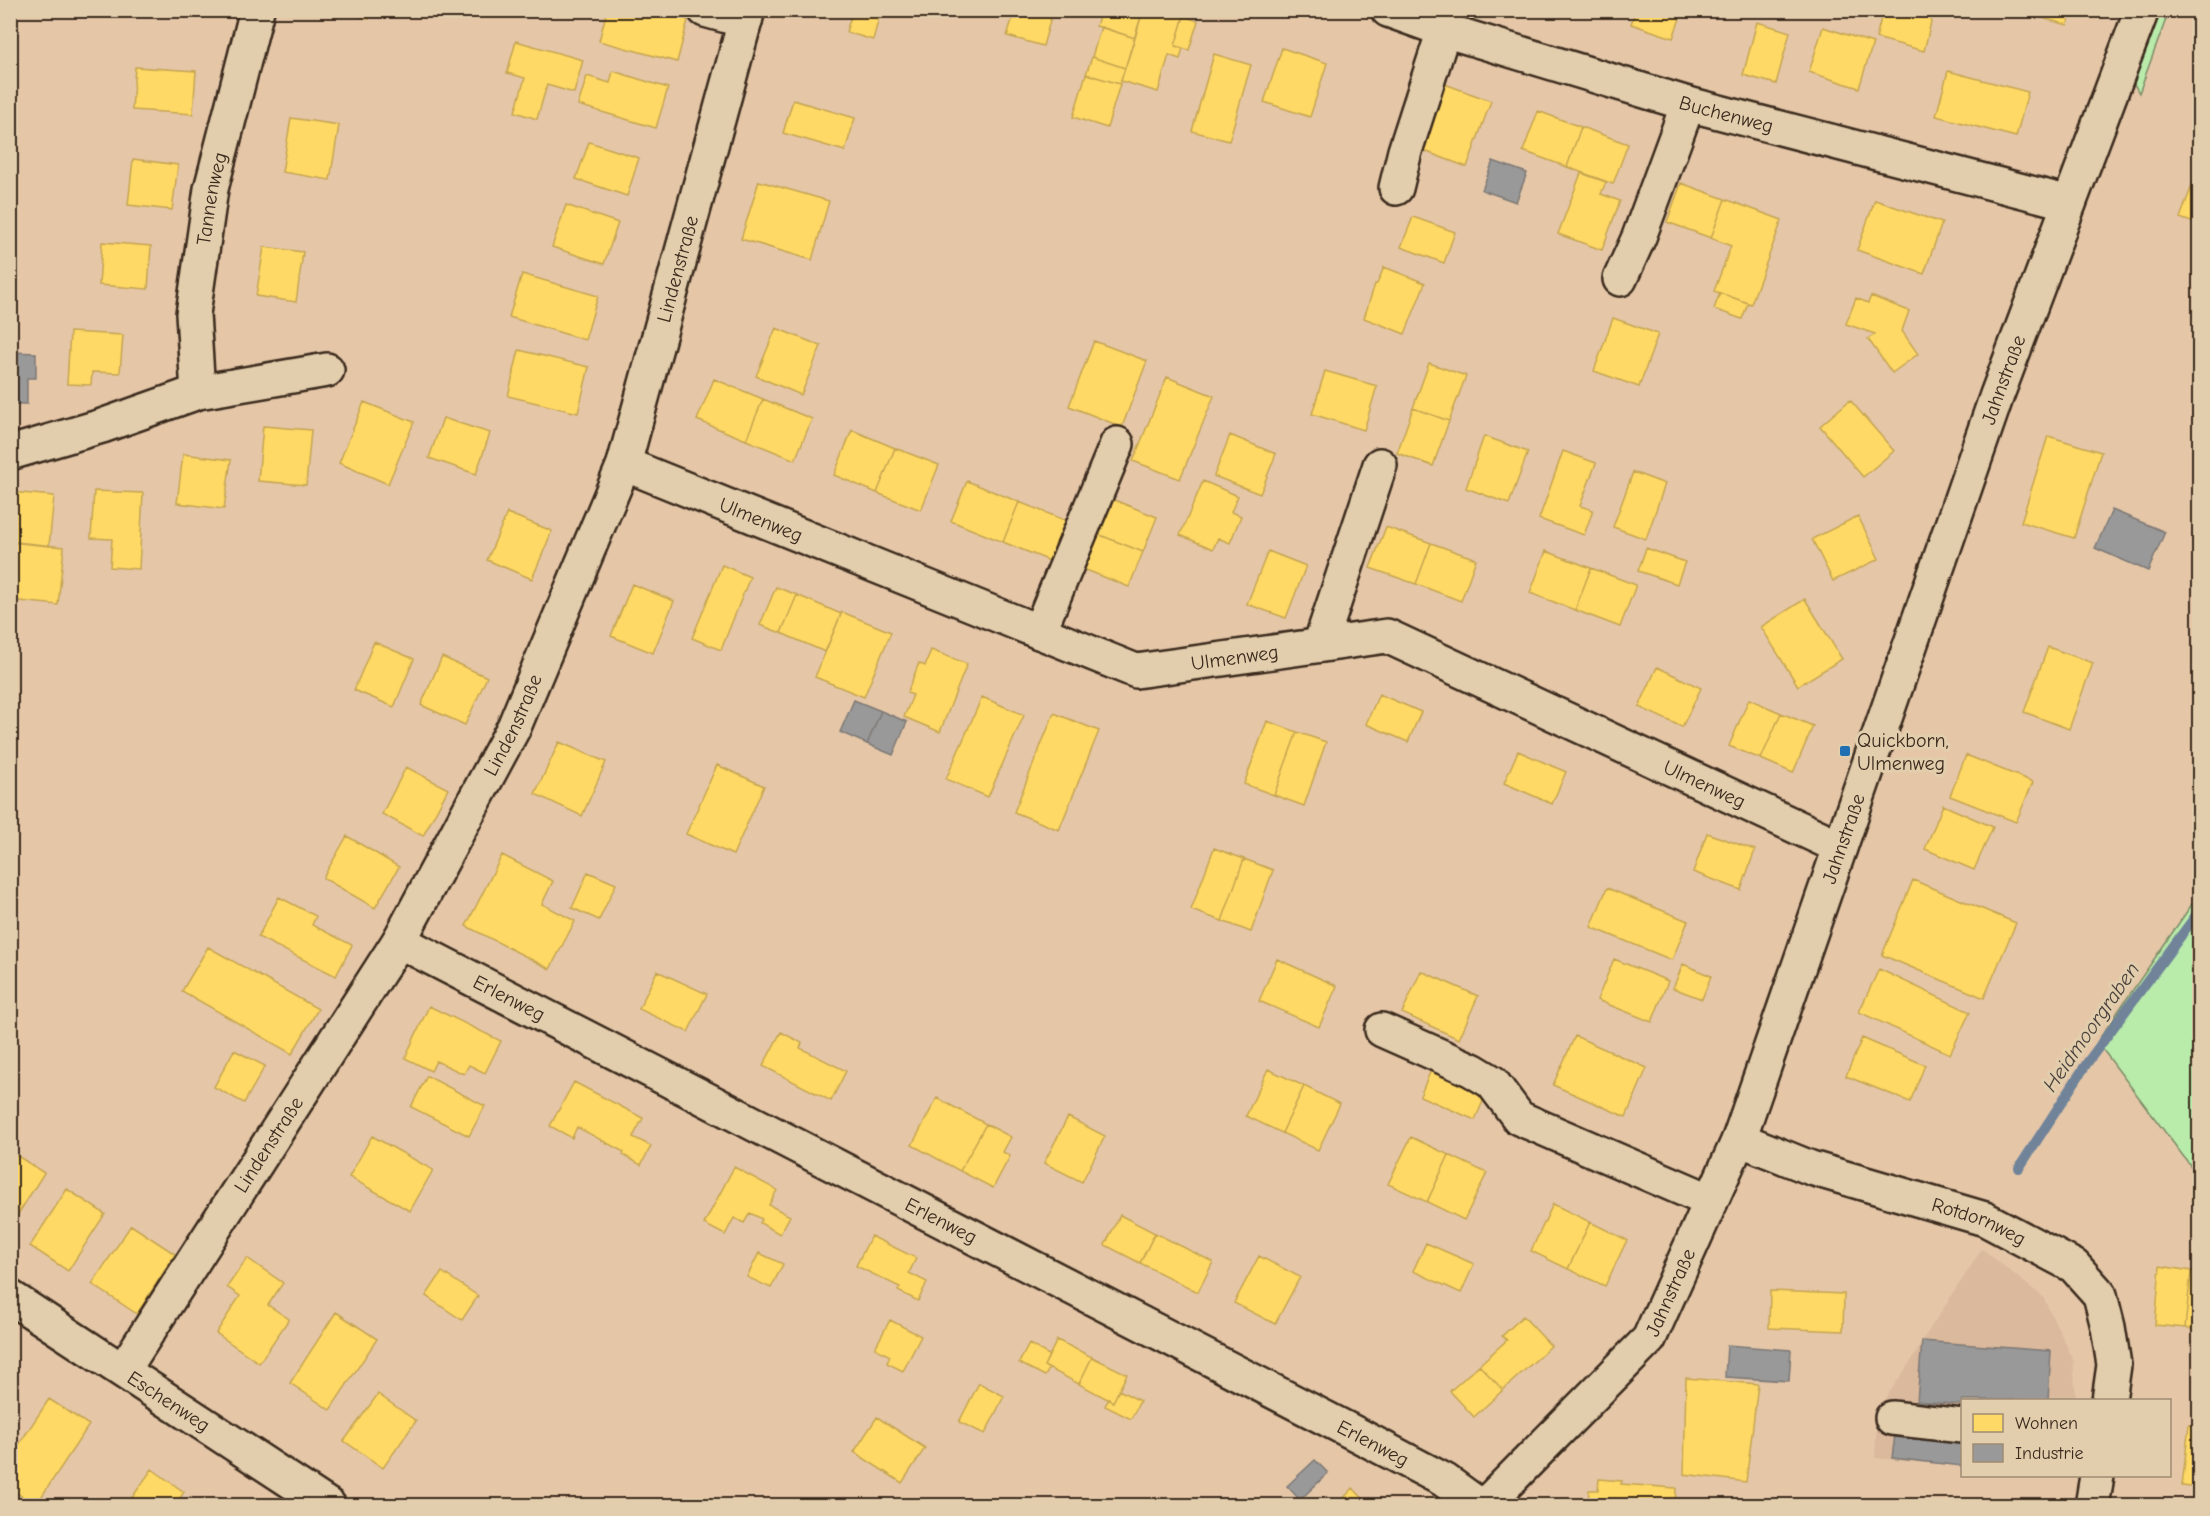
<svg xmlns="http://www.w3.org/2000/svg" width="2210" height="1516" font-family="'Comic Neue',sans-serif">
<style>
.built{fill:#dbb99c}
.green{fill:#b9ebab;stroke:#7a8a64;stroke-width:1.5}
.homes{fill:#ffd966;stroke:#c4a450;stroke-width:1.5}
.industry{fill:#999;stroke:#7d7874;stroke-width:1.5}
.lines{fill:none;stroke-linecap:round;stroke-linejoin:round}
.stream{stroke:#6f8399;stroke-width:10}
.minor-casing{stroke:#3b2a1e;stroke-width:38}
.minor{stroke:#e2ceac;stroke-width:33}
.poi-dot{fill:#1f6fb2;stroke:#e2ceac;stroke-width:2}
.labels{text-anchor:middle;stroke-width:6;stroke-linejoin:round;paint-order:stroke}
.street-label{font-size:20px;fill:#3b2a1e;stroke:#e2ceac}
.poi-label{font-size:20px;fill:#3b2a1e;stroke:#e2ceac;text-anchor:start}
.water-label{font-size:21px;font-style:italic;fill:#48403d;stroke:#e2ceac}
</style>
<rect width="100%" height="100%" fill="#e5c7a8"/>
<filter id="ink" filterUnits="userSpaceOnUse"><feTurbulence type="fractalNoise" baseFrequency=".0167" numOctaves="2"/><feDisplacementMap in="SourceGraphic" scale="12" xChannelSelector="R" yChannelSelector="G"/><feConvolveMatrix kernelMatrix="1 2 1 2 8 2 1 2 1" color-interpolation-filters="sRGB"/></filter>
<g filter="url(#ink)">
<path class="built" d="M 1982,1249 L 2043,1297 L 2073,1359 L 2076,1400 L 1962,1400 L 1962,1466 L 1875,1458 L 1877,1410 L 1914,1357 L 1922,1341 Z"/>
<path class="green" d="M 2155,11 L 2169,11 L 2139,93 L 2131,78 Z
M 2199,894 L 2199,1177 L 2097,1042 Z"/>
<path class="homes" d="M 334,10 L 371,10 L 369,19 Z
M 607,10 L 652,10 L 688,20 L 677,62 L 599,41 Z
M 853,10 L 881,10 L 873,40 L 846,32 Z
M 1015,10 L 1053,10 L 1043,46 L 1007,36 Z
M 1101,10 L 1143,10 L 1135,38 L 1096,26 Z
M 1143,10 L 1179,10 L 1185,13 L 1175,46 L 1183,48 L 1180,59 L 1169,55 L 1158,92 L 1121,81 Z
M 1636,10 L 1683,10 L 1673,38 L 1631,24 Z
M 1883,10 L 1934,10 L 1924,51 L 1876,38 Z
M 2012,10 L 2072,10 L 2068,25 Z
M 1184,16 L 1198,21 L 1189,50 L 1175,46 Z
M 1757,22 L 1790,32 L 1776,84 L 1743,75 Z
M 1101,27 L 1135,38 L 1125,68 L 1092,57 Z
M 1823,27 L 1873,43 L 1859,88 L 1809,72 Z
M 516,41 L 583,60 L 574,93 L 547,85 L 537,119 L 515,112 L 525,78 L 507,73 Z
M 1282,48 L 1327,63 L 1310,117 L 1264,102 Z
M 1214,54 L 1251,65 L 1229,141 L 1192,131 Z
M 1092,57 L 1125,68 L 1120,84 L 1086,74 Z
M 135,67 L 196,71 L 193,114 L 132,110 Z
M 613,71 L 668,88 L 656,128 L 578,105 L 587,76 L 610,83 Z
M 1948,71 L 2028,92 L 2016,137 L 1936,116 Z
M 1086,74 L 1120,84 L 1107,128 L 1073,117 Z
M 1442,83 L 1491,101 L 1467,167 L 1419,149 Z
M 793,100 L 855,118 L 845,151 L 783,133 Z
M 1538,111 L 1581,127 L 1567,167 L 1523,151 Z
M 291,118 L 339,125 L 330,180 L 282,172 Z
M 1581,127 L 1628,144 L 1613,184 L 1567,167 Z
M 589,142 L 639,158 L 627,196 L 576,179 Z
M 133,159 L 178,165 L 172,210 L 128,205 Z
M 2200,164 L 2200,225 L 2180,218 Z
M 1581,173 L 1606,182 L 1601,194 L 1620,201 L 1602,250 L 1558,234 Z
M 759,181 L 829,201 L 812,260 L 741,239 Z
M 1681,183 L 1725,199 L 1711,238 L 1667,222 Z
M 1725,199 L 1782,220 L 1751,304 L 1714,291 L 1731,246 L 1711,238 Z
M 1875,200 L 1942,223 L 1924,274 L 1857,250 Z
M 566,205 L 618,223 L 604,264 L 552,247 Z
M 1413,217 L 1455,232 L 1444,263 L 1401,247 Z
M 102,242 L 151,246 L 148,289 L 99,285 Z
M 264,247 L 303,252 L 296,302 L 256,296 Z
M 1384,267 L 1425,283 L 1405,334 L 1364,318 L 1375,284 L 1377,284 Z
M 522,274 L 598,296 L 585,340 L 509,317 Z
M 1720,293 L 1748,303 L 1742,319 L 1714,309 Z
M 1871,296 L 1909,311 L 1902,331 L 1918,354 L 1892,373 L 1868,339 L 1875,334 L 1846,324 L 1856,298 L 1868,303 Z
M 1613,318 L 1658,334 L 1639,387 L 1594,371 Z
M 776,328 L 821,346 L 801,395 L 756,376 Z
M 70,332 L 123,335 L 120,373 L 92,372 L 91,385 L 67,384 Z
M 1094,341 L 1147,361 L 1122,427 L 1069,406 Z
M 519,350 L 589,367 L 578,413 L 508,396 Z
M 1429,363 L 1466,376 L 1449,421 L 1413,408 Z
M 1325,371 L 1377,386 L 1364,430 L 1312,414 Z
M 1167,377 L 1214,396 L 1180,479 L 1133,461 Z
M 714,379 L 763,399 L 746,440 L 697,420 Z
M 763,399 L 812,419 L 795,460 L 746,440 Z
M 1850,400 L 1894,451 L 1863,477 L 1820,426 Z
M 364,402 L 414,422 L 388,484 L 339,463 Z
M 1413,408 L 1449,421 L 1433,466 L 1397,453 Z
M 443,418 L 490,433 L 476,474 L 429,458 Z
M 263,426 L 311,430 L 306,485 L 258,481 Z
M 852,430 L 895,448 L 877,493 L 834,475 Z
M 1230,435 L 1276,454 L 1260,494 L 1214,476 Z
M 1484,436 L 1528,452 L 1509,504 L 1466,488 Z
M 2048,436 L 2101,452 L 2074,538 L 2021,522 Z
M 895,448 L 939,465 L 921,510 L 877,493 Z
M 1563,451 L 1596,463 L 1580,506 L 1593,510 L 1584,535 L 1539,519 Z
M 183,454 L 231,460 L 224,509 L 177,503 Z
M 1633,472 L 1665,484 L 1646,539 L 1613,527 Z
M 967,481 L 1019,502 L 1003,542 L 951,521 Z
M 1203,481 L 1238,496 L 1231,512 L 1241,516 L 1230,543 L 1218,538 L 1213,549 L 1180,535 Z
M 94,491 L 143,493 L 139,569 L 110,567 L 112,539 L 91,538 Z
M 10,492 L 54,496 L 49,546 L 10,542 Z
M 1109,498 L 1157,517 L 1143,552 L 1095,533 Z
M 1019,502 L 1072,523 L 1055,563 L 1003,542 Z
M 507,513 L 552,531 L 532,579 L 487,560 Z
M 1858,516 L 1879,559 L 1833,581 L 1812,539 Z
M 1386,527 L 1431,543 L 1416,584 L 1370,568 Z
M 1095,533 L 1143,552 L 1129,587 L 1081,568 Z
M 15,542 L 64,547 L 58,605 L 10,600 Z
M 1431,543 L 1476,559 L 1461,601 L 1416,584 Z
M 1646,548 L 1685,562 L 1677,584 L 1638,571 Z
M 1268,551 L 1306,566 L 1286,618 L 1247,604 Z
M 1546,551 L 1591,568 L 1575,610 L 1530,593 Z
M 722,565 L 750,577 L 721,650 L 692,638 Z
M 1591,568 L 1636,585 L 1620,627 L 1575,610 Z
M 632,584 L 674,601 L 653,653 L 611,636 Z
M 776,587 L 797,595 L 781,633 L 760,625 Z
M 797,595 L 841,614 L 825,652 L 781,633 Z
M 1805,599 L 1842,659 L 1798,686 L 1761,627 Z
M 842,612 L 891,632 L 864,697 L 815,677 Z
M 374,642 L 414,659 L 394,707 L 354,690 Z
M 2048,647 L 2093,663 L 2069,729 L 2024,712 Z
M 931,650 L 967,664 L 940,732 L 904,717 L 913,695 L 907,693 L 919,663 L 925,666 Z
M 442,657 L 487,677 L 465,725 L 421,705 Z
M 1657,667 L 1701,688 L 1682,727 L 1639,707 Z
M 1379,694 L 1421,712 L 1408,742 L 1366,724 Z
M 982,697 L 1024,715 L 988,797 L 946,779 Z
M 1749,699 L 1781,713 L 1761,759 L 1729,746 Z
M 1054,713 L 1099,731 L 1059,830 L 1014,812 Z
M 1781,713 L 1813,726 L 1793,773 L 1761,759 Z
M 1267,721 L 1297,732 L 1274,795 L 1244,784 Z
M 1297,732 L 1326,742 L 1304,806 L 1274,795 Z
M 559,742 L 606,762 L 582,816 L 535,794 Z
M 1518,751 L 1566,772 L 1552,804 L 1504,783 Z
M 1966,755 L 2033,782 L 2016,822 L 1950,796 Z
M 717,765 L 764,786 L 733,855 L 686,834 Z
M 406,767 L 448,789 L 423,836 L 382,814 Z
M 1943,805 L 1993,827 L 1974,870 L 1925,849 Z
M 1707,833 L 1755,850 L 1741,890 L 1693,872 Z
M 347,836 L 399,867 L 375,908 L 323,878 Z
M 1214,848 L 1244,859 L 1222,921 L 1191,910 Z
M 502,855 L 553,881 L 542,904 L 575,921 L 550,969 L 466,926 Z
M 1244,859 L 1273,870 L 1251,932 L 1222,921 Z
M 588,872 L 616,884 L 599,920 L 572,908 Z
M 1913,880 L 2016,923 L 1984,998 L 1882,955 Z
M 1607,888 L 1688,921 L 1672,960 L 1591,927 Z
M 279,897 L 316,916 L 312,925 L 352,945 L 336,976 L 258,937 Z
M 208,947 L 318,1009 L 292,1054 L 182,991 Z
M 1277,959 L 1337,986 L 1319,1027 L 1259,1001 Z
M 1614,959 L 1668,981 L 1652,1022 L 1597,1000 Z
M 1683,964 L 1711,976 L 1702,999 L 1673,988 Z
M 1879,969 L 1970,1012 L 1950,1054 L 1859,1012 Z
M 657,971 L 707,994 L 688,1032 L 639,1009 Z
M 1421,971 L 1478,996 L 1459,1039 L 1402,1013 Z
M 429,1006 L 501,1041 L 485,1073 L 469,1065 L 464,1074 L 436,1061 L 431,1071 L 405,1058 Z
M 781,1032 L 802,1043 L 800,1048 L 846,1071 L 831,1101 L 763,1066 Z
M 1575,1036 L 1647,1068 L 1626,1117 L 1553,1085 Z
M 1862,1038 L 1925,1065 L 1910,1102 L 1846,1076 Z
M 234,1050 L 265,1066 L 244,1103 L 214,1087 Z
M 1434,1063 L 1489,1087 L 1475,1120 L 1420,1096 Z
M 1268,1069 L 1304,1086 L 1282,1133 L 1246,1116 Z
M 427,1076 L 485,1106 L 469,1136 L 411,1107 Z
M 574,1082 L 643,1118 L 633,1137 L 651,1146 L 641,1165 L 623,1155 L 624,1152 L 577,1127 L 572,1138 L 550,1126 Z
M 1304,1086 L 1340,1104 L 1318,1150 L 1282,1133 Z
M 937,1098 L 986,1124 L 960,1171 L 912,1145 Z
M 1068,1117 L 1105,1136 L 1082,1182 L 1044,1163 Z
M 986,1124 L 1011,1137 L 1003,1152 L 1010,1156 L 993,1188 L 960,1171 Z
M 372,1136 L 433,1170 L 410,1211 L 349,1177 Z
M 1411,1137 L 1449,1155 L 1427,1202 L 1388,1184 Z
M 10,1151 L 44,1173 L 13,1222 L 10,1221 Z
M 1449,1155 L 1487,1173 L 1464,1220 L 1427,1202 Z
M 734,1167 L 777,1190 L 769,1205 L 790,1216 L 780,1234 L 760,1223 L 762,1219 L 750,1213 L 744,1223 L 734,1218 L 725,1235 L 704,1224 Z
M 67,1189 L 105,1214 L 68,1271 L 30,1246 Z
M 1553,1204 L 1590,1222 L 1568,1269 L 1531,1251 Z
M 1120,1215 L 1155,1233 L 1140,1263 L 1105,1245 Z
M 1590,1222 L 1627,1240 L 1605,1286 L 1568,1269 Z
M 131,1225 L 175,1254 L 137,1314 L 92,1284 Z
M 1155,1233 L 1213,1262 L 1198,1292 L 1140,1263 Z
M 871,1236 L 916,1258 L 909,1273 L 927,1282 L 918,1301 L 898,1291 L 900,1287 L 856,1266 Z
M 1426,1243 L 1474,1264 L 1461,1293 L 1413,1271 Z
M 759,1253 L 783,1264 L 771,1288 L 747,1277 Z
M 1259,1256 L 1300,1277 L 1275,1324 L 1234,1303 Z
M 247,1258 L 283,1283 L 268,1305 L 289,1319 L 259,1363 L 216,1333 L 240,1296 L 227,1287 Z
M 2160,1266 L 2191,1271 L 2185,1328 L 2155,1325 Z
M 2191,1271 L 2200,1272 L 2200,1330 L 2185,1328 Z
M 442,1272 L 478,1296 L 462,1320 L 426,1296 Z
M 1770,1291 L 1844,1294 L 1843,1331 L 1769,1328 Z
M 336,1312 L 377,1339 L 330,1410 L 290,1383 Z
M 1523,1316 L 1551,1346 L 1503,1390 L 1479,1365 L 1507,1340 L 1502,1336 Z
M 890,1320 L 921,1336 L 903,1371 L 887,1363 L 890,1356 L 875,1348 Z
M 1057,1340 L 1092,1357 L 1079,1384 L 1044,1366 Z
M 1029,1344 L 1049,1355 L 1044,1366 L 1049,1369 L 1045,1376 L 1019,1363 Z
M 1092,1357 L 1127,1374 L 1113,1402 L 1079,1384 Z
M 1479,1365 L 1503,1390 L 1474,1417 L 1450,1391 Z
M 1686,1378 L 1758,1384 L 1746,1482 L 1684,1474 Z
M 979,1383 L 1004,1396 L 985,1434 L 959,1422 Z
M 1119,1390 L 1140,1401 L 1131,1419 L 1105,1406 L 1109,1399 L 1113,1402 Z
M 378,1394 L 416,1421 L 383,1468 L 344,1441 Z
M 49,1399 L 89,1425 L 36,1505 L 10,1489 L 10,1458 Z
M 877,1417 L 925,1448 L 902,1483 L 854,1452 Z
M 2189,1425 L 2200,1426 L 2200,1488 L 2182,1486 Z
M 152,1469 L 184,1492 L 175,1506 L 126,1506 Z
M 1599,1479 L 1622,1481 L 1621,1484 L 1676,1488 L 1675,1506 L 1588,1506 L 1589,1490 L 1598,1490 Z
M 1353,1488 L 1370,1506 L 1336,1506 Z"/>
<path class="industry" d="M 1493,161 L 1527,173 L 1516,202 L 1482,190 Z
M 10,352 L 36,353 L 36,378 L 27,378 L 27,404 L 10,404 Z
M 2112,510 L 2165,532 L 2148,571 L 2095,548 Z
M 854,700 L 881,711 L 867,744 L 840,732 Z
M 881,711 L 907,722 L 893,755 L 867,744 Z
M 1922,1341 L 2051,1351 L 2048,1400 L 1962,1400 L 1962,1405 L 1917,1401 Z
M 1727,1345 L 1791,1350 L 1789,1381 L 1725,1377 Z
M 1895,1435 L 1962,1442 L 1962,1466 L 1892,1458 Z
M 1315,1460 L 1328,1473 L 1300,1500 L 1287,1486 Z"/>
<g class="lines">
<path class="stream" d="M 2019,1168 L 2087,1063 L 2200,910"/>
<g class="minor-casing">
<g id="minor">
<path d="M 705,10 L 745,21"/>
<path id="s1" d="M 1388,10 L 1444,30 L 1688,104 L 2069,203"/>
<path d="M 1396,188 L 1405,151 L 1444,30"/>
<path d="M 1620,279 L 1639,237 L 1688,104"/>
<path id="s2" d="M 198,392 L 193,314 L 211,189 L 257,10"/>
<path d="M 10,453 L 102,426 L 198,392 L 327,370"/>
<path id="s3" d="M 624,464 L 1136,671 L 1387,636 L 1840,847"/>
<path d="M 1039,632 L 1117,444"/>
<path d="M 1320,645 L 1380,465"/>
<path id="s4" d="M 399,941 L 1358,1435 L 1444,1480 L 1480,1506"/>
<path d="M 1382,1030 L 1472,1070 L 1492,1082 L 1519,1118 L 1711,1201"/>
<path id="s5" d="M 1739,1139 L 1811,1168 L 1985,1219 L 2074,1266 L 2100,1295 L 2108,1327 L 2114,1365 L 2109,1400"/>
<path id="s6" d="M 10,1297 L 329,1506"/>
<path id="s7" d="M 124,1369 L 399,941 L 514,727 L 624,464 L 748,10"/>
<path d="M 1892,1418 L 1962,1426"/>
<path id="s8" d="M 1484,1506 L 1649,1339 L 1739,1139 L 1997,395 L 2142,10"/>
<path d="M 2092,1506 L 2097,1476"/>
</g>
</g>
<use href="#minor" class="minor"/>
</g>
</g>
<rect class="poi-dot" x="1839" y="745" width="12" height="12" rx="3"/>
<g class="labels">
<g class="street-label">
<text dy="7" stroke="none"><textPath href="#s1" startOffset="354">Buchenweg</textPath></text>
<text dy="7" stroke="none"><textPath href="#s2" startOffset="195">Tannenweg</textPath></text>
<text dy="7" stroke="none"><textPath href="#s7" startOffset="1239">Lindenstraße</textPath></text>
<text dy="7" stroke="none"><textPath href="#s8" startOffset="1258">Jahnstraße</textPath></text>
<text dy="7" stroke="none"><textPath href="#s3" startOffset="148">Ulmenweg</textPath></text>
<text dy="7" stroke="none"><textPath href="#s3" startOffset="652">Ulmenweg</textPath></text>
<text dy="7" stroke="none"><textPath href="#s7" startOffset="753">Lindenstraße</textPath></text>
<text dy="7" stroke="none"><textPath href="#s3" startOffset="1156">Ulmenweg</textPath></text>
<text dy="7" stroke="none"><textPath href="#s8" startOffset="772">Jahnstraße</textPath></text>
<text dy="7" stroke="none"><textPath href="#s4" startOffset="124">Erlenweg</textPath></text>
<text dy="7" stroke="none"><textPath href="#s7" startOffset="267">Lindenstraße</textPath></text>
<text dy="7" stroke="none"><textPath href="#s4" startOffset="610">Erlenweg</textPath></text>
<text dy="7" stroke="none"><textPath href="#s5" startOffset="254">Rotdornweg</textPath></text>
<text dy="7" stroke="none"><textPath href="#s8" startOffset="286">Jahnstraße</textPath></text>
<text dy="7" stroke="none"><textPath href="#s6" startOffset="190">Eschenweg</textPath></text>
<text dy="7" stroke="none"><textPath href="#s4" startOffset="1096">Erlenweg</textPath></text>
</g>
<g class="poi-label">
<text x="1857" y="747">Quickborn,<tspan x="1857" dy="23">Ulmenweg</tspan></text>
</g>
<g class="water-label">
<text transform="translate(2091 1027) rotate(-55)" y="7">Heidmoorgraben</text>
</g>
</g>
<rect width="2210" height="1516" fill="none" stroke="#e2ceac" stroke-width="36"/>
<rect x="18" y="18" width="2174" height="1480" fill="none" stroke="#3b2a1e" stroke-width="2" filter="url(#ink)"/>
<rect x="1961" y="1399" width="210" height="78" fill="#e2ceac" stroke="#9f8c73" stroke-width="1.5"/>
<rect x="1973" y="1414" width="30" height="18" fill="#ffd966" stroke="#9f8c73" stroke-width="1.5"/>
<text x="2015" y="1429" font-size="18" fill="#3b2a1e">Wohnen</text>
<rect x="1973" y="1444" width="30" height="18" fill="#999999" stroke="#9f8c73" stroke-width="1.5"/>
<text x="2015" y="1459" font-size="18" fill="#3b2a1e">Industrie</text>
</svg>
